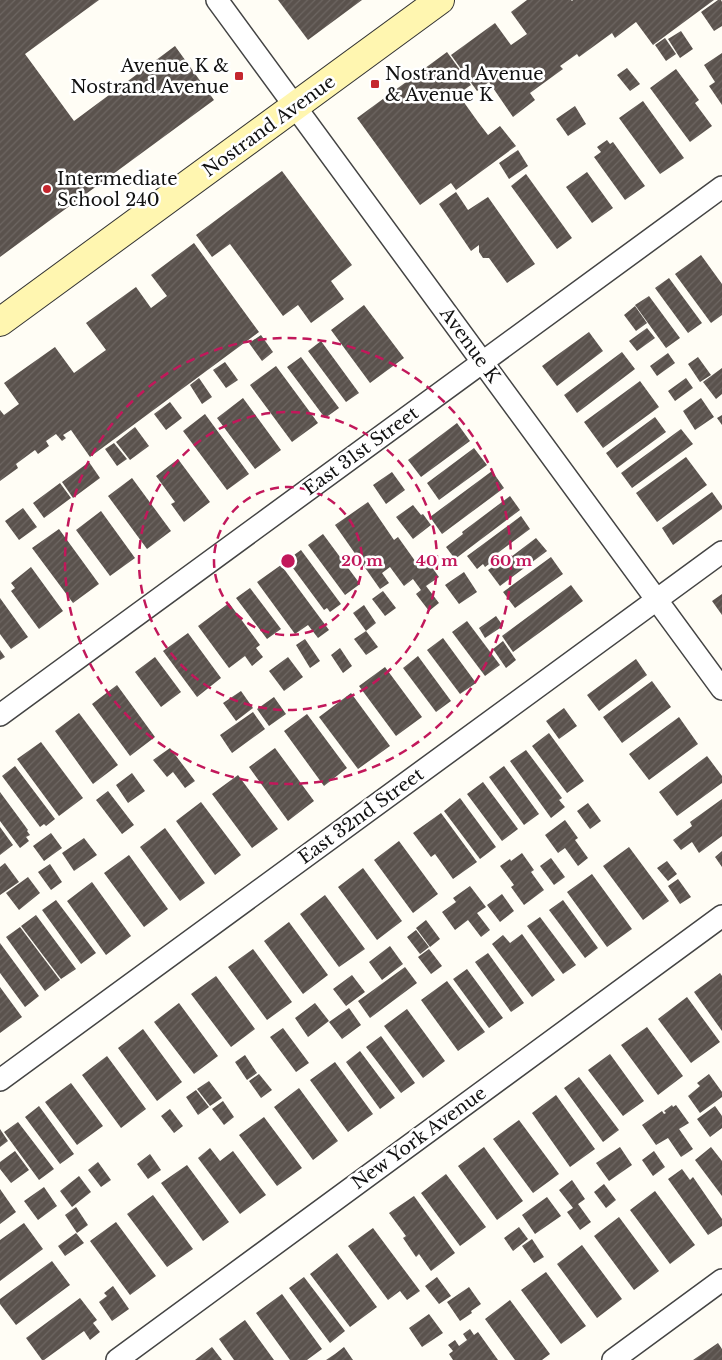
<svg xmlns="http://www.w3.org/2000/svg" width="722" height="1360" font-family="'Libre Baskerville',serif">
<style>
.building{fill:url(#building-hatch)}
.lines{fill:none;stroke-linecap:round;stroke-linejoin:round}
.minor-casing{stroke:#444;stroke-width:24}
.secondary-casing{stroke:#333;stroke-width:30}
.minor{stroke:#fff;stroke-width:21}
.secondary{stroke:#fff6b0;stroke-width:28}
.ring{fill:none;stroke:#c2185b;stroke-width:2.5;stroke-dasharray:9 6}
.poi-dot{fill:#c4262e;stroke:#fff;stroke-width:2}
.labels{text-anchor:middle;stroke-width:5;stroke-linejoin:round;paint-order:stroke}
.poi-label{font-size:18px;fill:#111;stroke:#fff;text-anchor:start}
.street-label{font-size:18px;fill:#111;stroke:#fff}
.centre{fill:#c2185b;stroke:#fff;stroke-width:2.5}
.ring-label{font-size:15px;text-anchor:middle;font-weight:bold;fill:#c2185b;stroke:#fff;stroke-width:5;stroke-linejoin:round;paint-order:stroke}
</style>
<defs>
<pattern id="building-hatch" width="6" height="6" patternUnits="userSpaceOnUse" patternTransform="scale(1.25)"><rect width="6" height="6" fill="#5a524d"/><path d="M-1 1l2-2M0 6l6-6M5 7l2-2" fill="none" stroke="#6d6662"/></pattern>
</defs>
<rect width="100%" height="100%" fill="#fffdf5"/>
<path class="building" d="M 0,0 L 99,0 L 25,54 L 74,121 L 175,46 L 214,100 L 0,257 Z
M 278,0 L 362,0 L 308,40 Z
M 527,0 L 571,0 L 572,1 L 573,0 L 714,0 L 653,45 L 636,22 L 615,38 L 612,33 L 579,57 L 577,54 L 560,66 L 563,69 L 530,93 L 535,100 L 513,117 L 489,82 L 477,91 L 451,55 L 495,23 L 511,45 L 527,34 L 511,12 Z
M 718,0 L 721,0 L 722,2 L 722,26 L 714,31 L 701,12 Z
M 681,31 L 693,49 L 680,58 L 668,39 Z
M 665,38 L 676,54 L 666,61 L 655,45 Z
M 447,52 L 471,85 L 458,94 L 478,122 L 488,135 L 500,126 L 516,146 L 456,190 L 451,183 L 420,205 L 357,118 Z
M 722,53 L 722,105 L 709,86 L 715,82 L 704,65 Z
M 627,68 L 640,84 L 630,91 L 617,75 Z
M 676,69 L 699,100 L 695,103 L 712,126 L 690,142 L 650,88 Z
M 643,101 L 684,158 L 660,174 L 619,118 Z
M 575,106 L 586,124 L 568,136 L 556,119 Z
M 607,140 L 610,144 L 613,142 L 645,186 L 625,200 L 594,157 L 601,152 L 597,147 Z
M 518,150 L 528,166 L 509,179 L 499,163 Z
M 282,171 L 352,265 L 331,281 L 344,299 L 311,323 L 298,305 L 283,316 L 230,244 L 212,257 L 196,235 Z
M 587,172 L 613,208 L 592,223 L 566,187 Z
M 526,174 L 572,238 L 557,249 L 511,186 Z
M 456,192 L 468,210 L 488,197 L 535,264 L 507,283 L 489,258 L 483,258 L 479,252 L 479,245 L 471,251 L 439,204 Z
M 194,243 L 259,332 L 90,457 L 71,430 L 63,435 L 66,438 L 62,441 L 56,434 L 46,441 L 49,446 L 38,454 L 35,450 L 16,464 L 18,468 L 0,481 L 0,410 L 4,415 L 19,404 L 4,383 L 55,347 L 74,373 L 106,350 L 86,323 L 136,287 L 151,308 L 167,296 L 151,275 Z
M 701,255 L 722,284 L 722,315 L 711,323 L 675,274 Z
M 669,278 L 702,323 L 688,333 L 655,288 Z
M 649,296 L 680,338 L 666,348 L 635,305 Z
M 364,305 L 404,358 L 370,383 L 331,330 Z
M 635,306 L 647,323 L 636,331 L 624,315 Z
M 647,328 L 655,338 L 637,351 L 629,341 Z
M 589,332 L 603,351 L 557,386 L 542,366 Z
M 261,335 L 273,352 L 262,361 L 249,343 Z
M 321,341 L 359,393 L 346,402 L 308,351 Z
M 622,352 L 635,369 L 577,413 L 564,395 Z
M 668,353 L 675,363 L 657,376 L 650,366 Z
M 301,357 L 339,408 L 325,418 L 287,367 Z
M 698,357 L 711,375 L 700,382 L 688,364 Z
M 225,362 L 238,380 L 226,388 L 213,370 Z
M 276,366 L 318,423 L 292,442 L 250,385 Z
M 722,368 L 722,394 L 716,399 L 703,382 Z
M 199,378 L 212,397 L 202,404 L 190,385 Z
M 686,378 L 693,388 L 675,401 L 668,391 Z
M 640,381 L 659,407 L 603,448 L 584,422 Z
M 243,398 L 281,450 L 255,469 L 217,418 Z
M 701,398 L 714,417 L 695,430 L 683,411 Z
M 170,402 L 182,418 L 166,430 L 154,414 Z
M 205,414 L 249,474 L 227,490 L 183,431 Z
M 722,415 L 722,425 L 717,418 Z
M 655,417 L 666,432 L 617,468 L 606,453 Z
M 457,423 L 470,441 L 421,477 L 408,460 Z
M 135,427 L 149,446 L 130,460 L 116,442 Z
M 681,429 L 693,444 L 632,488 L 621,473 Z
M 114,443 L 127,459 L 117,466 L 105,449 Z
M 474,448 L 487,465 L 439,500 L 427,483 Z
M 686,457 L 707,485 L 657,522 L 636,493 Z
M 178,459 L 210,502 L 184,522 L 171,504 L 175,502 L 156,476 Z
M 89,462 L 100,478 L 73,498 L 62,482 Z
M 492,471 L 504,488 L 442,534 L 430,517 Z
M 392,472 L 405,490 L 386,504 L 373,485 Z
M 132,478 L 171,531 L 147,549 L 108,496 Z
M 60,483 L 71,498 L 44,518 L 33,503 Z
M 712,492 L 722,506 L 722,509 L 673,545 L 662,528 Z
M 510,496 L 520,510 L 455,559 L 446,547 L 463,534 L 462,532 Z
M 368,502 L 394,540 L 398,537 L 418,565 L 426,559 L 439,577 L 426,586 L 439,603 L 429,611 L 416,594 L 421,590 L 413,579 L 404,586 L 390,567 L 382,573 L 389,583 L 380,589 L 335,525 Z
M 413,505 L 421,515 L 423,514 L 431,525 L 413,539 L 396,517 Z
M 23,508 L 37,527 L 19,540 L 5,521 Z
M 101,511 L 135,558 L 110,576 L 76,530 Z
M 521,516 L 530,529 L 495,555 L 497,558 L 485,567 L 483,564 L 477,569 L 467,556 Z
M 59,529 L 99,584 L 73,603 L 32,548 Z
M 323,534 L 360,584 L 345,595 L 308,545 Z
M 536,538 L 547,551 L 500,586 L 488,570 L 501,561 L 503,563 Z
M 301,550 L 341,604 L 330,612 L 327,608 L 324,610 L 287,560 Z
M 551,557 L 563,574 L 515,608 L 503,592 Z
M 281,565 L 329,630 L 318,638 L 308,625 L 295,634 L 257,582 Z
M 31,567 L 63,611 L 39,629 L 11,591 L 15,588 L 11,583 Z
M 464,572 L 477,592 L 459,604 L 445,585 Z
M 571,585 L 583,601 L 513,652 L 502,636 Z
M 250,588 L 281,629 L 267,639 L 236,598 Z
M 383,591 L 396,608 L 385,616 L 372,599 Z
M 722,594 L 722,615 L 712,601 Z
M 0,598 L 28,637 L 11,649 L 0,634 Z
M 229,603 L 260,645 L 256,648 L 263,657 L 252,666 L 245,656 L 229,668 L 198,626 Z
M 364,605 L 376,623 L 366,631 L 378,647 L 366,655 L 354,639 L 366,631 L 353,613 Z
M 496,616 L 503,626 L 485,638 L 479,628 Z
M 467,621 L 500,665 L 485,676 L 452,632 Z
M 188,633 L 221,678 L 197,697 L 163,651 Z
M 443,638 L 476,683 L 460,694 L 427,650 Z
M 305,639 L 320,661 L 310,668 L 296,645 Z
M 503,641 L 516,660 L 506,668 L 493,649 Z
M 340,648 L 352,666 L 343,673 L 331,655 Z
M 0,650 L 5,657 L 0,660 Z
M 418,656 L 451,701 L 436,712 L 403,668 Z
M 155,657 L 181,692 L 161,707 L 135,672 Z
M 288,657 L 303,677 L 284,691 L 269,671 Z
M 636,659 L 647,675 L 599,711 L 587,695 Z
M 385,667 L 422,717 L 396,736 L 359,686 Z
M 652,681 L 671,707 L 622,743 L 603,717 Z
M 117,685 L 155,737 L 130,756 L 92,704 Z
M 241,691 L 253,708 L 236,721 L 223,703 Z
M 351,693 L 390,746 L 358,769 L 319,717 Z
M 274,697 L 286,714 L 269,726 L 257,709 Z
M 564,708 L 577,726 L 559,739 L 546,721 Z
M 253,712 L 265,729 L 232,753 L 220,735 Z
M 79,713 L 118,765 L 93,784 L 55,731 Z
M 307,714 L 347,768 L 324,786 L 284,731 Z
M 679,717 L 698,744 L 649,780 L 629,754 Z
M 549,733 L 584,781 L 567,793 L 532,746 Z
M 41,742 L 83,798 L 59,816 L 17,759 Z
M 170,748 L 195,781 L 185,788 L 173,772 L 167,777 L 153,760 Z
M 275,748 L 314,801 L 288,821 L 249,767 Z
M 526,750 L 562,798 L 559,800 L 565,807 L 551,818 L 510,761 Z
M 707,756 L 722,776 L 722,783 L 677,816 L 659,792 Z
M 15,766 L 55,819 L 46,826 L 44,824 L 40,827 L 2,776 Z
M 504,766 L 539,814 L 524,825 L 489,777 Z
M 132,773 L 145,791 L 128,803 L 116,785 Z
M 238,775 L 278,829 L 252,848 L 212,794 Z
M 483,782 L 518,829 L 502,841 L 467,794 Z
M 108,791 L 134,825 L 122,834 L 96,800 Z
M 0,792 L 28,830 L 27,831 L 30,835 L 26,837 L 29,841 L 20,848 L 0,821 Z
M 460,798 L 496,847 L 480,859 L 444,811 Z
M 722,799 L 722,836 L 699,853 L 692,842 L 681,850 L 673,840 L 692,826 L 690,822 Z
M 201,802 L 241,855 L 215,875 L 176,821 Z
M 588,803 L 601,821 L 590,829 L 577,811 Z
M 441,813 L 477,862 L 453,879 L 435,854 L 431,857 L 413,833 Z
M 565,820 L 578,838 L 575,840 L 588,858 L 578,866 L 565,848 L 558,853 L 545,835 Z
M 0,827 L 13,845 L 0,855 Z
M 165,828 L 205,883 L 180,901 L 140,847 Z
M 51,833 L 62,848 L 44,861 L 33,846 Z
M 84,838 L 97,855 L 74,871 L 62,853 Z
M 399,841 L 438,894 L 413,913 L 374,860 Z
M 629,847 L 669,901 L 643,920 L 603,866 Z
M 722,851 L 722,867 L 715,857 Z
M 522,853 L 534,870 L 531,872 L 544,890 L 524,905 L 511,887 L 514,885 L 500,866 L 510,859 L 511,861 Z
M 129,855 L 168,909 L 144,927 L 104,873 Z
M 551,858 L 565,877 L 554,885 L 540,866 Z
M 667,861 L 677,874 L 668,881 L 657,868 Z
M 5,863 L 19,882 L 0,895 L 0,867 Z
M 50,864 L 62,882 L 51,890 L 38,872 Z
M 363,868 L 402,921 L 377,940 L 338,887 Z
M 592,874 L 632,929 L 607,947 L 567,892 Z
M 28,877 L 40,893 L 19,910 L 6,893 Z
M 678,879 L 691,897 L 680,904 L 668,886 Z
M 92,882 L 131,936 L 106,955 L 67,901 Z
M 470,886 L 486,907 L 477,913 L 490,930 L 481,937 L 468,920 L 455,930 L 442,912 L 456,902 L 453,898 Z
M 502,894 L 514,911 L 500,922 L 487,905 Z
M 325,895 L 365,949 L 339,967 L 300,914 Z
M 56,900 L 96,953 L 81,964 L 42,910 Z
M 563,900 L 598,948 L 585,958 L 549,910 Z
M 36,915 L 76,969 L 61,979 L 21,926 Z
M 540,917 L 576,965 L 563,974 L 527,926 Z
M 426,920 L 440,939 L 430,947 L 416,928 Z
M 289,922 L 328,975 L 303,994 L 264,941 Z
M 20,927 L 60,980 L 45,991 L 6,937 Z
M 416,930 L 429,947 L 420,954 L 407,937 Z
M 522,934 L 555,980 L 532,997 L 492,944 L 503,935 L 510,943 Z
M 0,943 L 39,996 L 25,1007 L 0,973 Z
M 390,946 L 403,964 L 382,980 L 369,962 Z
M 253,949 L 292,1002 L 267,1020 L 228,967 Z
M 429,949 L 442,966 L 431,974 L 418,957 Z
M 488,953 L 524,1003 L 511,1012 L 475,962 Z
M 405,967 L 417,983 L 370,1018 L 358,1001 Z
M 467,969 L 503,1018 L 489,1028 L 453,979 Z
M 720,973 L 722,976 L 722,1031 L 694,992 Z
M 352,975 L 365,992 L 346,1006 L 333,989 Z
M 216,976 L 255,1029 L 231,1047 L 191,994 Z
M 447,981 L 485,1032 L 458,1051 L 421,1000 Z
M 0,987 L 22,1017 L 0,1033 Z
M 687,997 L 720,1042 L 691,1063 L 658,1019 Z
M 179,1003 L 218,1056 L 194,1074 L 154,1022 Z
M 315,1003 L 329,1021 L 308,1037 L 295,1018 Z
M 349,1008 L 361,1025 L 342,1039 L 329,1022 Z
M 407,1009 L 445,1061 L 423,1078 L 384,1026 Z
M 647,1027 L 683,1076 L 658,1095 L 621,1045 Z
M 283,1028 L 309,1063 L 296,1072 L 270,1037 Z
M 143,1029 L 182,1082 L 157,1101 L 118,1048 Z
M 381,1036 L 415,1083 L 401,1093 L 366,1047 Z
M 360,1051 L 395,1098 L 380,1109 L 346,1062 Z
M 610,1054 L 644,1101 L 623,1116 L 588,1070 Z
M 245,1055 L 257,1073 L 247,1080 L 235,1062 Z
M 107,1056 L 146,1109 L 121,1128 L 82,1075 Z
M 335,1062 L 373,1114 L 348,1132 L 310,1080 Z
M 259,1074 L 272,1090 L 261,1098 L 249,1081 Z
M 709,1074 L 722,1092 L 722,1097 L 700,1113 L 688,1096 L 700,1086 L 697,1083 Z
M 579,1077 L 619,1130 L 603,1142 L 564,1088 Z
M 209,1081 L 222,1098 L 210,1106 L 197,1089 Z
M 71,1083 L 103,1126 L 77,1145 L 45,1102 Z
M 299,1088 L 338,1141 L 313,1160 L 274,1107 Z
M 196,1090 L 209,1107 L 198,1115 L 186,1097 Z
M 556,1095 L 595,1149 L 570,1167 L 532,1113 Z
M 223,1101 L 234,1117 L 224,1125 L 212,1109 Z
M 672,1105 L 673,1107 L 676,1105 L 689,1123 L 679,1129 L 693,1149 L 681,1157 L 668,1138 L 656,1145 L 642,1125 L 662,1111 L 664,1114 L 666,1113 L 664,1111 Z
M 39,1106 L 74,1154 L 60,1164 L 25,1117 Z
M 715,1106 L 722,1116 L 722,1128 L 710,1137 L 697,1119 Z
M 170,1109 L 183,1126 L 174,1133 L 161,1116 Z
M 264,1117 L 302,1168 L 277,1186 L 239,1135 Z
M 519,1120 L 559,1174 L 533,1193 L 493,1139 Z
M 18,1122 L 54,1169 L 39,1180 L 4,1132 Z
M 0,1129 L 8,1141 L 0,1147 Z
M 484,1147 L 523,1201 L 497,1220 L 458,1166 Z
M 620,1147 L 632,1165 L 609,1181 L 596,1163 Z
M 711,1147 L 722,1161 L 722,1196 L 695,1160 Z
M 210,1148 L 220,1161 L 233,1151 L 266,1195 L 240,1214 L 198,1158 Z
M 15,1151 L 29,1170 L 11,1183 L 0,1169 L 0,1162 Z
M 654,1151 L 665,1167 L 653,1176 L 642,1160 Z
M 150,1154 L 161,1170 L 148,1179 L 137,1164 Z
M 98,1162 L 111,1180 L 101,1187 L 88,1170 Z
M 187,1165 L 229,1222 L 203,1241 L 161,1183 Z
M 682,1169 L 690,1180 L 693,1177 L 722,1219 L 722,1226 L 708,1235 L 668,1179 Z
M 446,1174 L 486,1227 L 460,1246 L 421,1193 Z
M 79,1176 L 91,1192 L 72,1207 L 60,1191 Z
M 572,1180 L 585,1199 L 578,1204 L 591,1222 L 580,1230 L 567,1212 L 573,1208 L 559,1190 Z
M 604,1184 L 616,1200 L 606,1208 L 594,1192 Z
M 44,1187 L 57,1206 L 38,1220 L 24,1201 Z
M 0,1189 L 16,1212 L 0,1224 Z
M 655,1191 L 695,1245 L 670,1264 L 630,1210 Z
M 153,1195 L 193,1249 L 167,1267 L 127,1214 Z
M 414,1196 L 455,1253 L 431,1271 L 419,1254 L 416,1257 L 403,1238 L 406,1236 L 389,1213 Z
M 547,1197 L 561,1216 L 535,1234 L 522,1215 Z
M 76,1207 L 88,1225 L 77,1233 L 65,1215 Z
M 619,1217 L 659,1271 L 634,1290 L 594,1236 Z
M 116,1222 L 156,1276 L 130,1295 L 90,1241 Z
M 24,1223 L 43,1249 L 0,1281 L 0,1240 Z
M 519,1227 L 528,1239 L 513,1251 L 504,1238 Z
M 373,1228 L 420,1291 L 407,1300 L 400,1291 L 388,1300 L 348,1246 Z
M 76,1233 L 84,1243 L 65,1256 L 58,1246 Z
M 532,1239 L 544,1257 L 534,1263 L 522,1246 Z
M 582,1245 L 622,1299 L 597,1318 L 557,1264 Z
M 337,1253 L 377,1307 L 350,1327 L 310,1274 Z
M 52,1261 L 70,1285 L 16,1325 L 0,1304 L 0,1299 Z
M 546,1272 L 586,1326 L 561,1344 L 521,1290 Z
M 304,1277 L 345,1331 L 330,1343 L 289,1288 Z
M 437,1277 L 451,1296 L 439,1304 L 425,1286 Z
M 113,1286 L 129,1309 L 112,1321 L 99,1302 L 107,1296 L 104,1293 Z
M 469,1287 L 481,1304 L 471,1311 L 472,1313 L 460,1321 L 447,1302 Z
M 282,1294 L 322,1349 L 307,1360 L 290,1360 L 256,1313 Z
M 80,1298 L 97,1320 L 93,1323 L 100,1332 L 90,1340 L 84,1331 L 44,1360 L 42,1360 L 26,1338 Z
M 510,1300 L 550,1354 L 542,1360 L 515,1360 L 485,1319 Z
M 429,1314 L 443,1333 L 422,1347 L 409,1328 Z
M 245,1320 L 274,1360 L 234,1360 L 219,1339 Z
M 470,1329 L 474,1335 L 478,1332 L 498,1360 L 453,1360 L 449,1354 L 453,1351 L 448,1345 L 455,1340 L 459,1346 L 467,1340 L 463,1334 Z
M 718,1343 L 722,1349 L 722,1360 L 693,1360 Z
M 212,1347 L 222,1360 L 195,1360 Z
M 344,1347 L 353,1360 L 326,1360 L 335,1354 Z"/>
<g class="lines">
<g class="minor-casing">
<path id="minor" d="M 217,0 L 722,689
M 0,715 L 722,187
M 0,1080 L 722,552
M 117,1360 L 722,916
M 613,1360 L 722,1280"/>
</g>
<g class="secondary-casing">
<path id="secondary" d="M 0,322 L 440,0"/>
</g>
<use href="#minor" class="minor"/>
<use href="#secondary" class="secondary"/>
</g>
<g class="ring">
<circle cx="288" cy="561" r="74"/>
<circle cx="288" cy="561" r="149"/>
<circle cx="288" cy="561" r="223"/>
</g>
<g class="poi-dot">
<rect x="234" y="71" width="10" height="10" rx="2.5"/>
<rect x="370" y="79" width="10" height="10" rx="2.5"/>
<circle cx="47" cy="189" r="5"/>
</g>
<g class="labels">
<g class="poi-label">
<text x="229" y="72" text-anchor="end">Avenue K &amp;<tspan x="229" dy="21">Nostrand Avenue</tspan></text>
<text x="385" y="80">Nostrand Avenue<tspan x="385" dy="21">&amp; Avenue K</tspan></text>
<text x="57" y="185">Intermediate<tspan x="57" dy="21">School 240</tspan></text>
</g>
<g class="street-label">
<text transform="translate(269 126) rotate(-36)" y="6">Nostrand Avenue</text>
<text transform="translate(470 345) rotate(54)" y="6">Avenue K</text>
<text transform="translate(361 451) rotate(-36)" y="6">East 31st Street</text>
<text transform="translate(361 816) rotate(-36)" y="6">East 32nd Street</text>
<text transform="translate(419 1138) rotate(-36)" y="6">New York Avenue</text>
</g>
</g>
<circle cx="288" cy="561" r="8" class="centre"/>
<g class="ring-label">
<text x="362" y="566">20 m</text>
<text x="437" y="566">40 m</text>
<text x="511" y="566">60 m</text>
</g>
</svg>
